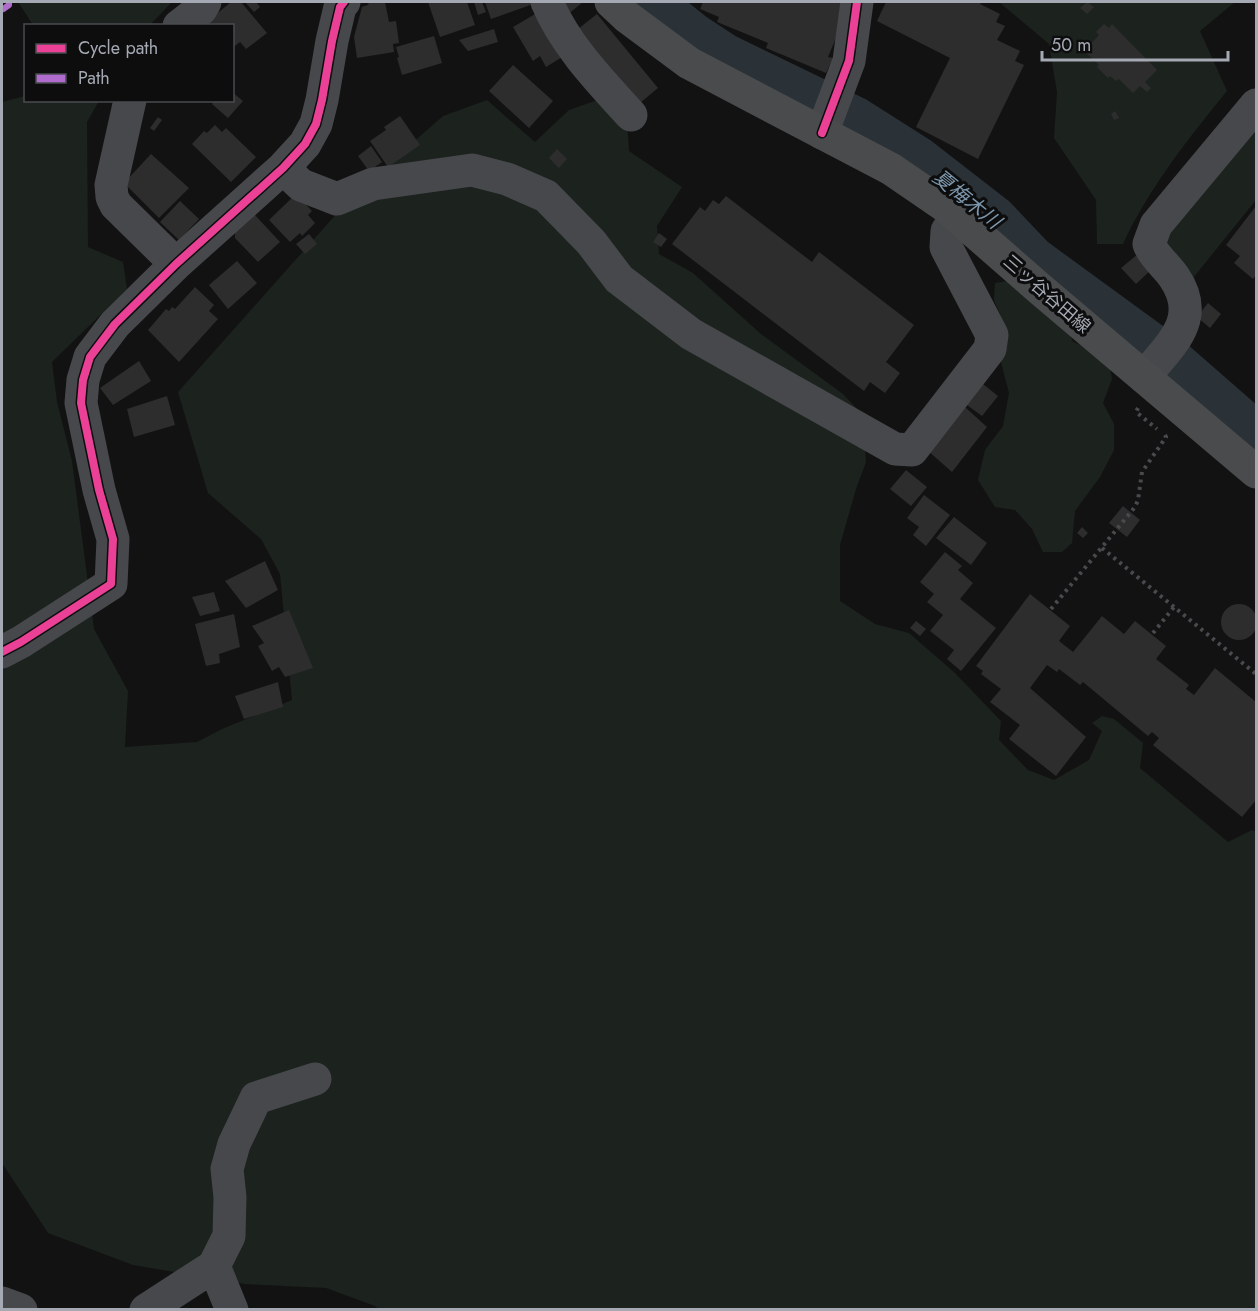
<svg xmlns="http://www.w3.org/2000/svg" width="1258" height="1311" font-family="Jost,'Noto Sans JP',sans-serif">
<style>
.green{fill:#1c221d}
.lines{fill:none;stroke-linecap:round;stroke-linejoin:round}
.river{stroke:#2a3137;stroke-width:45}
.building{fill:#2d2d2e}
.path{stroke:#484a4d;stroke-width:4;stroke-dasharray:3 4.5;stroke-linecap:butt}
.minor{stroke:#47484b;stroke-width:33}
.major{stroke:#494b4d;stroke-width:33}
.quiet{stroke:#b06ccc;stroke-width:6;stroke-dasharray:12 6;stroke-linecap:butt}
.cycleway-casing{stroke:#0d0d0e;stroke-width:11}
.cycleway{stroke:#ea4096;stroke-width:8}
.labels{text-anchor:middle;stroke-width:6;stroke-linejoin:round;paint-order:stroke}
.street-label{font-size:18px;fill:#a4a9b3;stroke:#0d0d0e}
.water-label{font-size:20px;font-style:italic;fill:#7d97ac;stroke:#0d0d0e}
</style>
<rect width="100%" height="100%" fill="#121213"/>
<path class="green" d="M 18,2 L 172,2 L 149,26 L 33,25 Z
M 999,2 L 1235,2 L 1200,31 L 1227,91 C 1188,139 1149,188 1123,244 L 1097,244 L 1096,200 L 1054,138 L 1057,92 L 1049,44 Z
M 25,96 L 26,100 L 99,101 L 87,122 L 88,247 L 123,262 L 127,289 L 52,362 L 57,402 L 72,461 L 94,629 L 128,691 L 125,747 L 197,742 L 222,729 L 292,700 L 280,574 L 261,539 L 208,493 L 178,392 L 355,193 L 443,116 L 487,100 L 535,142 L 569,110 L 603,98 L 627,120 L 629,151 L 682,187 L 657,226 L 659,254 L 693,273 L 761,334 L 843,394 L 862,414 L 866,462 L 856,489 L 840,545 L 840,601 L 875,624 L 909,633 L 955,673 L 1001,721 L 999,740 L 1028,770 L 1054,780 L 1089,760 L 1102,731 L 1092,723 L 1102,716 L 1114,719 L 1143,743 L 1140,768 L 1228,842 L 1252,830 L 1256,832 L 1256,1309 L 379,1309 L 375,1306 L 326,1288 L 245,1284 L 133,1265 L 48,1233 L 2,1163 L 2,102 Z
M 1256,109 L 1256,200 L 1189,283 L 1160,230 Z
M 1013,280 L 1068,330 L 1073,342 L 1090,348 L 1110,366 L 1112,379 L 1103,403 L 1114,424 L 1114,450 L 1100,477 L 1075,511 L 1072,543 L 1062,552 L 1043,552 L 1032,529 L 1015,510 L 995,507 L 978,480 L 985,450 L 1003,426 L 1009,393 L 1001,362 L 1007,332 L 994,300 L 995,283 Z"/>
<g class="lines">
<path class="river" d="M 652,2 L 693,35 L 725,56 L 855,119 L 918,159 L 994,218 L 1033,259 L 1170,359 L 1256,434"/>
</g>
<path class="building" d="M 231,2 L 241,2 L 267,33 L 246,49 L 240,42 L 232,48 L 232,26 L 202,26 Z
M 245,2 L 256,2 L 260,7 L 254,12 Z
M 369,2 L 385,2 L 389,22 L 396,21 L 399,43 L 393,44 L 394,52 L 357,58 L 354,37 L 362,7 L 368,5 Z
M 428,2 L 467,2 L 475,25 L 440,37 Z
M 474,2 L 482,2 L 486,12 L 478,15 Z
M 485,2 L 539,2 L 491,19 Z
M 556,2 L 583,2 L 567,15 Z
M 703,2 L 851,2 L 828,57 L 833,58 L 826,73 L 766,48 L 768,43 L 717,22 L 719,17 L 700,9 Z
M 886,2 L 982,2 L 980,4 L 1000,14 L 996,22 L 1005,26 L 997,40 L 1020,51 L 1015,61 L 1024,65 L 978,159 L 916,127 L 950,58 L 877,21 Z
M 1087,2 L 1094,7 L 1087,14 L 1080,8 Z
M 542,10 L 567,54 L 546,67 L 540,56 L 533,61 L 513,27 Z
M 597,14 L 658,88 L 634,108 L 573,33 Z
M 1104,24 L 1109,28 L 1112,24 L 1157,70 L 1145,82 L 1151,88 L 1147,92 L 1140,86 L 1133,93 L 1119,79 L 1116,81 L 1110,76 L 1108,78 L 1097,67 L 1099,65 L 1084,51 L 1099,35 L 1096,32 Z
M 494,29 L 498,42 L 468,51 L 459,40 Z
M 434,36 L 442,63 L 402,75 L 397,58 L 399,57 L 396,47 Z
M 513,65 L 553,101 L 529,128 L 489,91 Z
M 232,92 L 243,101 L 228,118 L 212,104 L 215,100 L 232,100 Z
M 1115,111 L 1119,118 L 1114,120 L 1111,114 Z
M 400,116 L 420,145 L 388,167 L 370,141 L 386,130 L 384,127 Z
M 158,117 L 162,120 L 154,131 L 150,128 Z
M 215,125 L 222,132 L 226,128 L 256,157 L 231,182 L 192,144 L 204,131 L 207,133 Z
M 371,146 L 382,162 L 369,171 L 358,156 Z
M 557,149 L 567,159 L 559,168 L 549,158 Z
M 151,154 L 189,188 L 159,218 L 124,183 Z
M 296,194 L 312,211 L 308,215 L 315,223 L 302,236 L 300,233 L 290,242 L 269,220 Z
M 726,196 L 812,262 L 819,252 L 914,325 L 886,362 L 900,373 L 885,393 L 870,382 L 864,391 L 672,244 L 700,207 L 705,211 L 713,200 L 719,204 Z
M 180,201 L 199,219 L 179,240 L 160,222 Z
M 1256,206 L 1256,275 L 1253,279 L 1234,263 L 1240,256 L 1226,245 Z
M 254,214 L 280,242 L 258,262 L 235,238 L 235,231 Z
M 659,233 L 667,239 L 661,247 L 653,242 Z
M 309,234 L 317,244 L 305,254 L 296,244 Z
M 1139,253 L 1153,268 L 1136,284 L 1121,268 Z
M 237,261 L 257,283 L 228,309 L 209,285 Z
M 195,287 L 214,305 L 209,311 L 218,319 L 179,362 L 148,330 L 166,309 L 169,311 L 172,307 L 175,309 Z
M 1208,303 L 1221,314 L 1210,328 L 1197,317 Z
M 139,361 L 151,381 L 113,405 L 100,388 Z
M 983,384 L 998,396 L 982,416 L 967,405 Z
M 167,396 L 175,425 L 134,437 L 127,409 Z
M 965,407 L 987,427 L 952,472 L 927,450 Z
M 906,470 L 927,487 L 911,506 L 890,489 Z
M 924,495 L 950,515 L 926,546 L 913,535 L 919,527 L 907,518 Z
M 1123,506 L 1140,520 L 1127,537 L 1109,523 Z
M 954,517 L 987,543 L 971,565 L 936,538 Z
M 1082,527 L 1088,533 L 1083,538 L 1077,533 Z
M 945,552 L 962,566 L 958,570 L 973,583 L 960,599 L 996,628 L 961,671 L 947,659 L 954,650 L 930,631 L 943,615 L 927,602 L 934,594 L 920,582 Z
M 265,561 L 278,590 L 246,608 L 225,581 Z
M 214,592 L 220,611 L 200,616 L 192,597 Z
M 1030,594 L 1070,626 L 1059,641 L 1073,652 L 1102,616 L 1124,634 L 1135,621 L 1166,646 L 1156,659 L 1189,685 L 1186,689 L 1194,695 L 1215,668 L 1256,702 L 1256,800 L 1242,817 L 1153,745 L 1159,738 L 1152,732 L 1148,736 L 1083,682 L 1080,685 L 1059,669 L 1057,672 L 1047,665 L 1030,688 L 1086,737 L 1056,776 L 1009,739 L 1020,725 L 990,702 L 1001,689 L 981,674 L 983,671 L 976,666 Z
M1221 622a18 18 0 1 1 36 0a18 18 0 1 1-36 0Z
M 289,610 L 313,668 L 285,677 L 279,667 L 272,671 L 258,646 L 264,643 L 252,626 Z
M 234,614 L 240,647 L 219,654 L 220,663 L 206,666 L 195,624 Z
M 916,621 L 926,629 L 920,636 L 910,628 Z
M 278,682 L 283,707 L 244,719 L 235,696 Z"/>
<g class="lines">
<path class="path" d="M 1138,408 L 1136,412 L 1157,429
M 1102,548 L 1256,674
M 1051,609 L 1135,507 L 1138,500 L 1142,472 L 1166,437 L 1165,435
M 1153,633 L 1174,607"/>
<path class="minor" d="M 547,2 C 565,45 600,81 631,115
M 179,26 L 201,9 L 205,2
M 130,100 L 111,185 L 112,197 L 116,205 L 176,264
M 822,133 L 849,61 L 857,2
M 283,168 L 301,185 L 337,199 L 373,184 L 472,170 L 507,179 L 546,196 L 591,242 L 619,279 L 691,334 L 895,449 L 912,450 L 990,349 L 992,335 L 946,247 L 947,231 L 958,217
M 1144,377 C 1170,345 1203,319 1174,277 C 1166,265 1154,257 1149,244 L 1156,225 L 1256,105
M 2,652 L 21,642 L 111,584 L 113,539 L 99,490 L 81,403 L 83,380 L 90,357 L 115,324 L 176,264 L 283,168 L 305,144 L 316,124 L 322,100 L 332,41 L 340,7 L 344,2
M 214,1266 L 232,1310
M 2,1303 L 21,1310
M 146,1310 L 214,1266 L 229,1236 L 230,1197 L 227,1169 L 234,1144 L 256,1098 L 315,1079"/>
<path class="major" d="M 611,2 L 627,17 L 689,63 L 891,169 L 945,206 L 1040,289 L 1256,472"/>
<path class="quiet" d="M 2,10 L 9,5 L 9,2"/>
<g class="cycleway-casing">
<path id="cycleway" d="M 822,133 L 849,61 L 857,2
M 2,652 L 21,642 L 111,584 L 113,539 L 99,490 L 81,403 L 83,380 L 90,357 L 115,324 L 176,264 L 283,168 L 305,144 L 316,124 L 322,100 L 332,41 L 340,7 L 344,2"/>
</g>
<use href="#cycleway" class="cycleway"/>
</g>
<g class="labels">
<g class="street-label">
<text transform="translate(1047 294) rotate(41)" y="6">三ッ谷谷田線</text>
</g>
<g class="water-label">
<text transform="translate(967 199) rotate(39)" y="7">夏梅木川</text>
</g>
</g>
<rect width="1258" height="1311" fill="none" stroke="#a4a9b3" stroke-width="6"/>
<rect x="24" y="24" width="210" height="78" fill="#0d0d0e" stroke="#494b50" stroke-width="1.5"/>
<rect x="36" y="44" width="30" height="9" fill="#ea4096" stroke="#494b50" stroke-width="1.5"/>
<text x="78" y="54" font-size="18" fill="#a4a9b3">Cycle path</text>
<rect x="36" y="74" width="30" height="9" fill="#b06ccc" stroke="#494b50" stroke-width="1.5"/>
<text x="78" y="84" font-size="18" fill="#a4a9b3">Path</text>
<path d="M1042 51v9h186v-9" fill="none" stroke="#a4a9b3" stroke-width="3"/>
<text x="1051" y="51" font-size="18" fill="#a4a9b3" stroke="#0d0d0e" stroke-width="4.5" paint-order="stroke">50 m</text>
</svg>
